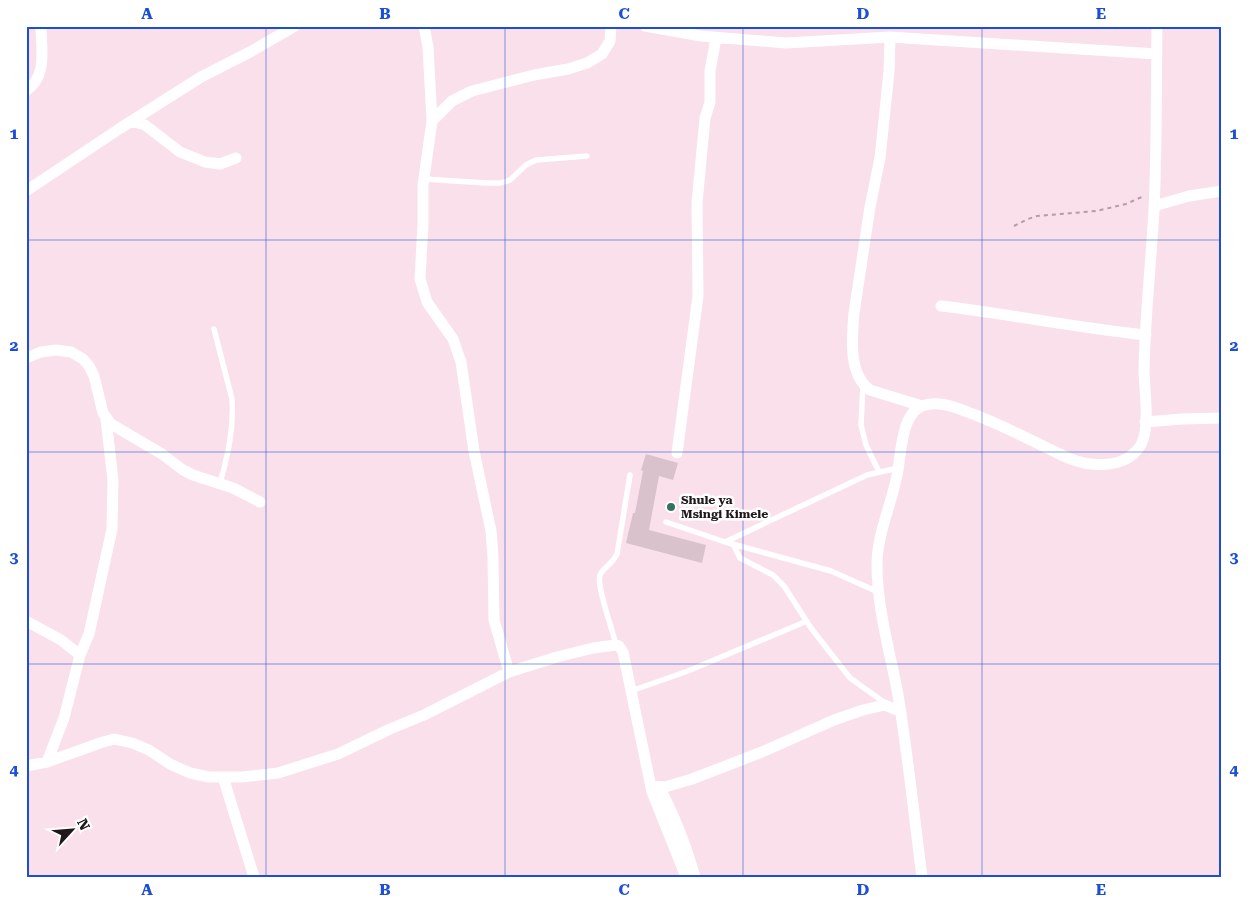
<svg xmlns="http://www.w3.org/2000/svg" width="1248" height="903" font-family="'Roboto Serif',serif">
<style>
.building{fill:#dac2cc}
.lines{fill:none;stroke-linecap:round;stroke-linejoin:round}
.path{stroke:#b19ea6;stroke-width:2;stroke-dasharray:4 4;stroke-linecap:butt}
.service{stroke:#fff;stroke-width:5.5}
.minor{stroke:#fff;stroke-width:11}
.grid{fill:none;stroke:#1d4ed8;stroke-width:1;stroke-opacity:0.55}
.poi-dot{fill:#34725e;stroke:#fff;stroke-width:2}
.labels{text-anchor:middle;stroke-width:5;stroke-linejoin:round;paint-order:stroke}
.poi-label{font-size:12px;font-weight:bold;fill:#1f171a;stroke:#fff;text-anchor:start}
.neatline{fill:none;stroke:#1d4ed8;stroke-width:2}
.grid-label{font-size:16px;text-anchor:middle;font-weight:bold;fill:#1d4ed8}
</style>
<rect width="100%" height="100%" fill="#f9e0eb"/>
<path class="building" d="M 646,454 L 678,463 L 673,480 L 659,476 L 649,530 L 706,545 L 702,563 L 626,543 L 633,513 L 635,513 L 643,471 L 641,470 Z"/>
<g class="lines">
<path class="path" d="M 1014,226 L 1028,219 L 1037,216 L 1096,211 L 1126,204 L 1144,196"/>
<path class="service" d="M 424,179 L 486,183 L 501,183 L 510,180 L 526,165 L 536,160 L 587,156
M 214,329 L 232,399 C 234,428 228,455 220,483
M 863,385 L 861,425 L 866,445 L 879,472
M 666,522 L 725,542 L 831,571 L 878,592
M 725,542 L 867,475 L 898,468
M 733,544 L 740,558 L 773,575 L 784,586 L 811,628 L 850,678 L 888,705
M 616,645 C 613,631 596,585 600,575 C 603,567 612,565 617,554 L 630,475
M 631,691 L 688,671 L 807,621"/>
<path class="minor" d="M 424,26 L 428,47 L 432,121 L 423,185 L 423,224 L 420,279 L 427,302 L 453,339 L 461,362 L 474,451 L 491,531 L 493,557 L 494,620 L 509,672
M 645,26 L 701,36 L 786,43 L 890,37 L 1157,54
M 890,37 L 889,72 L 880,158 L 870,207 L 854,313 C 852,338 848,374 870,390 L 922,406
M 26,91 C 48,76 41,49 41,26
M 131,121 L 145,125 L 180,152 L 205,162 L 220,164 L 236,158
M 432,121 L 452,101 L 472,91 L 534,75 L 568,69 L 587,63 L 602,54 L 610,41 L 611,26
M 26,191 L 119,129 L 201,77 L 250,52 L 295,26
M 1154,206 L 1189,196 L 1222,191
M 941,306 C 1010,314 1078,328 1146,335
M 26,358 L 41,352 L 56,350 L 71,352 L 83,359 L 89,366 L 94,376 L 103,413 L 111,424 L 162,454 L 183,470 L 193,475 L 233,488 L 260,502
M 1145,422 L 1182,419 L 1222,418
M 677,453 L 698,296 L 697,203 L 705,118 L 710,102 L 710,71 L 716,38
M 26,621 L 61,640 L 80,655
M 47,762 L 64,718 L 80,655 L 89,634 L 112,529 L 113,480 L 106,419
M 26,766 L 47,762 L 103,742 L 114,739 L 132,743 L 149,750 L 170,764 L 190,773 L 209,777 L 242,777 L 278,773 L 338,754 L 390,729 L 424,715 L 509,672 L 557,657 L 593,648 L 616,645 L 619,646 L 623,652 L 652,792 L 686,877
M 223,777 L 254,877
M 651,786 L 665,787 L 692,779 L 762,752 L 834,720 L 863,710 L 885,705 L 901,712
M 659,787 C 675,816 686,846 695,877
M 922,877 C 914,816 908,755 898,695 C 890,652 877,608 877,565 C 877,532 893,502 898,470 C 901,452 902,416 920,407 C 935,399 955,407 970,413 C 995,422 1019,434 1043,446 C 1058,453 1075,463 1091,464 C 1108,466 1127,463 1138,449 C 1152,433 1144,391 1144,370 C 1145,317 1151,263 1154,210 C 1157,149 1156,87 1157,26"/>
</g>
<path class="grid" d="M 266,26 L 266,877M 505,26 L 505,877M 743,26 L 743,877M 982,26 L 982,877M 26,240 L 1222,240M 26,452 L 1222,452M 26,664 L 1222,664"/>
<circle class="poi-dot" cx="671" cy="507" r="5"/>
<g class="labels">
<g class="poi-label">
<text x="681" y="504">Shule ya<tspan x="681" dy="14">Msingi Kimele</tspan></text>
</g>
</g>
<rect width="1248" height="903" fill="none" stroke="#ffffff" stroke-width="55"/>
<g transform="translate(72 830) rotate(64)" stroke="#ffffff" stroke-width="4" paint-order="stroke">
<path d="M0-4L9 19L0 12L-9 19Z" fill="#1f171a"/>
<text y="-8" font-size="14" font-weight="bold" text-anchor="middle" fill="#1f171a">N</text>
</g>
<rect x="28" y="28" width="1192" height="848" class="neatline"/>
<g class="grid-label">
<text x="147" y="19">A</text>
<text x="385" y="19">B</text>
<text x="624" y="19">C</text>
<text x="863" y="19">D</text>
<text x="1101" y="19">E</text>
<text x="14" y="139">1</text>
<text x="1234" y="139">1</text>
<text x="14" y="351">2</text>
<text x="1234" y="351">2</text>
<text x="14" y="563">3</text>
<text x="1234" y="563">3</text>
<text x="14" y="775">4</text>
<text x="1234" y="775">4</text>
<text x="147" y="895">A</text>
<text x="385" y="895">B</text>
<text x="624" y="895">C</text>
<text x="863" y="895">D</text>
<text x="1101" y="895">E</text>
</g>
</svg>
